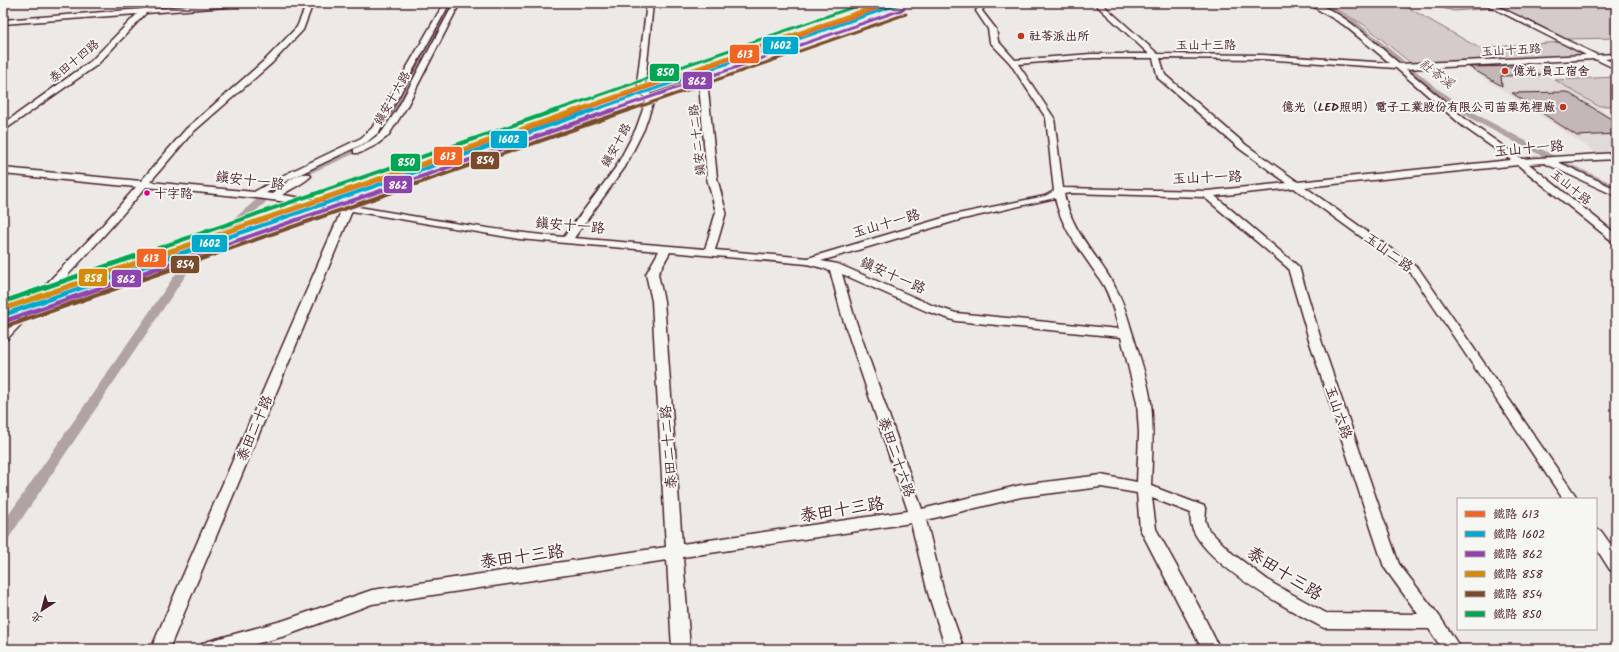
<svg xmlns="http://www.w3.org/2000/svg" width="1619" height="652" font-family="Kalam,'LXGW WenKai TC',sans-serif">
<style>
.built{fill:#e0dad8}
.green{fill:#d4cbca;stroke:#8f757a}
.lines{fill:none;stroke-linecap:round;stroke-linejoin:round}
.canal{fill:#b1a2a3;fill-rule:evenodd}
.building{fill:#c4b7b7;stroke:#4a1f2b}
.minor-casing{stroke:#4a1f2b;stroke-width:3}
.minor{fill:#f6f6f2;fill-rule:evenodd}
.rail-1-far2-casing{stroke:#f6f6f2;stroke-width:5}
.rail-1-far1-casing{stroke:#f6f6f2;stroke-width:6}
.rail-1-casing{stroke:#f6f6f2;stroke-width:8}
.rail-2-far2-casing{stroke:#f6f6f2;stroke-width:5}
.rail-2-far1-casing{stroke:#f6f6f2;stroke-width:6}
.rail-2-casing{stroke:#f6f6f2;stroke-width:8}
.rail-3-far2-casing{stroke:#f6f6f2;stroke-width:5}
.rail-3-far1-casing{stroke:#f6f6f2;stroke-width:6}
.rail-3-casing{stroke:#f6f6f2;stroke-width:8}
.rail-4-far2-casing{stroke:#f6f6f2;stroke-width:5}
.rail-4-far1-casing{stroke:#f6f6f2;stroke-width:6}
.rail-4-casing{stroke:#f6f6f2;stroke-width:8}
.rail-5-far2-casing{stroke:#f6f6f2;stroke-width:5}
.rail-5-far1-casing{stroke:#f6f6f2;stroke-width:6}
.rail-5-casing{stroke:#f6f6f2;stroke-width:8}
.rail-6-far2-casing{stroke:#f6f6f2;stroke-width:5}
.rail-6-far1-casing{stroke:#f6f6f2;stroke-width:6}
.rail-6-casing{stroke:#f6f6f2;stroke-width:8}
.rail-1-far2{stroke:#f26522;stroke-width:3}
.rail-1-far1{stroke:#f26522;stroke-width:4}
.rail-1{stroke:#f26522;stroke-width:5}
.rail-2-far2{stroke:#00a9ce;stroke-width:3}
.rail-2-far1{stroke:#00a9ce;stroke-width:4}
.rail-2{stroke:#00a9ce;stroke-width:5}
.rail-3-far2{stroke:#8e44ad;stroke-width:3}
.rail-3-far1{stroke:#8e44ad;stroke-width:4}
.rail-3{stroke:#8e44ad;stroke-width:5}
.rail-4-far2{stroke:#d48b09;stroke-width:3}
.rail-4-far1{stroke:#d48b09;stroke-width:4}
.rail-4{stroke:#d48b09;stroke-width:5}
.rail-5-far2{stroke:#7a4b2a;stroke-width:3}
.rail-5-far1{stroke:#7a4b2a;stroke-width:4}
.rail-5{stroke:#7a4b2a;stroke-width:5}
.rail-6-far2{stroke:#00a651;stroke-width:3}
.rail-6-far1{stroke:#00a651;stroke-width:4}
.rail-6{stroke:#00a651;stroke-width:5}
.poi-dot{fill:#c8321e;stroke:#f6f6f2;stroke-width:1.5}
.bus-dot{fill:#e5007d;stroke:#f6f6f2;stroke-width:1.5}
.labels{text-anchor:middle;stroke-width:4;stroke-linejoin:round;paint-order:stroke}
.far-poi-label{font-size:12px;font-weight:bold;fill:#4a1f2b;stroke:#f6f6f2;text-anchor:start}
.far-street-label{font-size:12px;fill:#4a1f2b;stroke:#f6f6f2}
.far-water-label{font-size:13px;font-style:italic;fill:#6e4d55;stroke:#f6f6f2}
.bus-label{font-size:13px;fill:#4a1f2b;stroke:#f6f6f2;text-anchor:start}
.street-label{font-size:14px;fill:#4a1f2b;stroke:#f6f6f2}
.near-street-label{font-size:17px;fill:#4a1f2b;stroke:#f6f6f2}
.line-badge{stroke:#f6f6f2;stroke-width:1.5}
.badge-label{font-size:11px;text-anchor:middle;font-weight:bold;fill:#fff}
</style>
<rect width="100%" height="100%" fill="#ece9e6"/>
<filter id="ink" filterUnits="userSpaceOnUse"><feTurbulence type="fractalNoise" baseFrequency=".025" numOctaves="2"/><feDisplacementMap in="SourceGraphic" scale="8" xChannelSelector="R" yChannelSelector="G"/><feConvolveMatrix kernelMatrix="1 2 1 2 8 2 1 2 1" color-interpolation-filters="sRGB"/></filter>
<g filter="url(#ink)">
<path class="built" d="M 1529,64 L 1616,119 L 1616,154 L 1597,153 L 1466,66 Z"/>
<path class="green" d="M 1324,3 L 1400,3 L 1479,48 L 1561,42 L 1589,57 L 1413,65 L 1363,24 Z
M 1423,3 L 1482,3 L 1493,8 L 1454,11 Z
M 1491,3 L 1616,3 L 1616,38 L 1566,39 Z
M 1616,77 L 1616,106 L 1598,106 L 1555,80 Z"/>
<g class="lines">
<path class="canal" d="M 449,3 L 455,3 L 447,17 L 443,17 L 442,16 Z
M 1313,3 L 1321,3 L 1356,21 L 1439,90 L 1483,118 L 1554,156 L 1549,159 L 1546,158 L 1477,122 L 1433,94 L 1350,25 Z
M 443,18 L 447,20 L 385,133 C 360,156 323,165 293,182 C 286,187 278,196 270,194 L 268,192 L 270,190 L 295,173 L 361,142 L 378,130 L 439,20 Z
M 1563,161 L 1616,185 L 1616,192 L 1560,166 L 1560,162 Z
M 261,198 L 265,199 L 266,201 L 265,203 L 192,266 L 8,539 L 3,541 L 3,523 L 184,262 L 257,199 Z"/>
</g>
<path class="building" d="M 1526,66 L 1541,75 L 1501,76 L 1502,86 L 1469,67 Z
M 1567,92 L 1616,122 L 1616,134 L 1577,136 L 1512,93 Z"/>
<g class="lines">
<g class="minor-casing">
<path id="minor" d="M 226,3 L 256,3 L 253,5 L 146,13 L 97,65 L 3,131 L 3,124 L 91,61 L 137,14 L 3,24 L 3,20 L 142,9 L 146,7 L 149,9 Z
M 307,3 L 313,3 L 303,30 L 272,63 L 192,133 L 150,182 L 254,192 L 284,175 L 361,138 L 372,128 L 444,3 L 450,3 L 379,132 L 367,142 L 290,179 L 266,193 L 272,194 C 281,187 297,171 309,174 L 311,176 C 305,183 290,189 282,195 C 376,208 470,229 564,237 L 616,167 L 636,129 L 646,101 L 637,83 L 647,3 L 653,3 L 645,83 L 651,95 L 700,78 L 707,80 L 717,178 L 726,212 L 715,250 L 808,258 L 953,215 L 1045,196 L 1054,191 L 1046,118 L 1010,63 L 990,42 L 988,29 L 976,11 L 980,3 L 986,3 L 982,11 L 996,29 L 998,41 L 1015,60 L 1091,54 L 1149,54 L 1094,3 L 1101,3 L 1158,54 L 1263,55 L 1390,63 L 1344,25 L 1307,3 C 1335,3 1378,46 1400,64 L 1586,55 L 1483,3 L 1491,3 L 1597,55 L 1616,54 L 1616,58 L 1605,59 L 1616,64 L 1616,69 L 1595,59 L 1406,69 L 1470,123 L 1522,159 L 1616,153 L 1616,159 L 1558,162 L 1616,189 L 1616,196 L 1544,163 L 1529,164 L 1616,234 L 1616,242 L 1612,241 L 1518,165 L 1305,187 L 1419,269 L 1578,499 L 1563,499 L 1411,273 L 1294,188 L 1215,196 L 1299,267 L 1322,343 L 1399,564 L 1440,617 L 1461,649 L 1442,649 L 1429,629 L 1324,628 L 1318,625 C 1288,609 1182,553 1191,513 L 1152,498 L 1156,529 L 1198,605 L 1220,649 L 1202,649 L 1140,529 L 1137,493 L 1101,487 L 1021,497 L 926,520 L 944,593 L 964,649 L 946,649 L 928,593 L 911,523 L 683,557 L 690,649 L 672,649 L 667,560 L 372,604 L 285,636 L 237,649 L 200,649 L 203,643 L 209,641 L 285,620 L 372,590 L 666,547 L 652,301 L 646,274 L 659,251 L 519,239 L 352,211 L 169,649 L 151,649 L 342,209 L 256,198 L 146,187 C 101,240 55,290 7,339 L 3,340 L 3,329 L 100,228 L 136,187 L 3,174 L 3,168 L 141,181 L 186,129 L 266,59 L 297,27 ZM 1091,58 L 1153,58 L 1158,78 L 1240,149 L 1287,183 L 1207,191 L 1063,188 L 1054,118 L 1018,64 ZM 1160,58 L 1263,59 L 1396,68 L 1464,127 L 1511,160 L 1298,182 L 1246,145 L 1165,75 ZM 699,84 L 707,178 L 716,212 L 705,249 L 574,238 L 625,167 L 644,129 L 654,100 ZM 1070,193 L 1204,197 L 1288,268 L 1310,343 L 1384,567 L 1418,614 L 1326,613 L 1272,583 L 1233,554 L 1208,529 L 1205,520 L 1206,510 L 1204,506 L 1151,486 C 1152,458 1154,431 1151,403 C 1148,380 1140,358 1133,335 C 1128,319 1124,302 1115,287 C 1096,252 1073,235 1064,194 ZM 1055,198 C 1062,232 1086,256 1104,286 C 1111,299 1115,315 1119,329 L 956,313 L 934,306 L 838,264 L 821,261 L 959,220 ZM 670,252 L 807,264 L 830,270 L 842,316 L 908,511 L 682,544 L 664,301 L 658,274 ZM 842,274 L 926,311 L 956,321 L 1121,337 L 1137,402 L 1139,433 L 1137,482 L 1101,475 L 1021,485 L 922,509 L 854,316 Z
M 454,3 L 460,3 L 406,108 L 388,136 L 376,145 L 360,153 L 354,153 L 354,149 L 370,141 L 382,132 L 398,108 Z
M 1596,529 L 1601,531 L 1616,552 L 1616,572 L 1610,570 L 1596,548 Z"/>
</g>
<use href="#minor" class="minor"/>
<g class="rail-1-far2-casing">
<path id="rail-1-far2" d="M 579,111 L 893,3"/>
</g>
<g class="rail-1-far1-casing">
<path id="rail-1-far1" d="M 172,251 L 582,110"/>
</g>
<g class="rail-1-casing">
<path id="rail-1" d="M 3,309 L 175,250"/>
</g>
<g class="rail-2-far2-casing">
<path id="rail-2-far2" d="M 591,111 L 902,3"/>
</g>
<g class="rail-2-far1-casing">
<path id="rail-2-far1" d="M 188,251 L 594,110"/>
</g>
<g class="rail-2-casing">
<path id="rail-2" d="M 3,315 L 191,250"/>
</g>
<g class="rail-3-far2-casing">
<path id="rail-3-far2" d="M 610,111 L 904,9"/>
</g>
<g class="rail-3-far1-casing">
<path id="rail-3-far1" d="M 207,251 L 613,110"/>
</g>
<g class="rail-3-casing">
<path id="rail-3" d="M 5,321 L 210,250"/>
</g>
<g class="rail-4-far2-casing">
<path id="rail-4-far2" d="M 573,111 L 884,3"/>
</g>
<g class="rail-4-far1-casing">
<path id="rail-4-far1" d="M 170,251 L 576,110"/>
</g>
<g class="rail-4-casing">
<path id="rail-4" d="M 3,309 L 173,250"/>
</g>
<g class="rail-5-far2-casing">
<path id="rail-5-far2" d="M 627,111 L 906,14"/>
</g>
<g class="rail-5-far1-casing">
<path id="rail-5-far1" d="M 223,251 L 629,110"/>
</g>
<g class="rail-5-casing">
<path id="rail-5" d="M 7,326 L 226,250"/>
</g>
<g class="rail-6-far2-casing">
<path id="rail-6-far2" d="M 554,111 L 865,3"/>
</g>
<g class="rail-6-far1-casing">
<path id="rail-6-far1" d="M 150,251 L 557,110"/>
</g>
<g class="rail-6-casing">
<path id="rail-6" d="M 3,302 L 153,250"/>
</g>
<use href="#rail-1-far2" class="rail-1-far2"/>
<use href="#rail-1-far1" class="rail-1-far1"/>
<use href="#rail-1" class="rail-1"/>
<use href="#rail-2-far2" class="rail-2-far2"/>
<use href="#rail-2-far1" class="rail-2-far1"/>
<use href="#rail-2" class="rail-2"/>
<use href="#rail-3-far2" class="rail-3-far2"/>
<use href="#rail-3-far1" class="rail-3-far1"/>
<use href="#rail-3" class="rail-3"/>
<use href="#rail-4-far2" class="rail-4-far2"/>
<use href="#rail-4-far1" class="rail-4-far1"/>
<use href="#rail-4" class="rail-4"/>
<use href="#rail-5-far2" class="rail-5-far2"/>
<use href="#rail-5-far1" class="rail-5-far1"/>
<use href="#rail-5" class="rail-5"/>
<use href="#rail-6-far2" class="rail-6-far2"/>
<use href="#rail-6-far1" class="rail-6-far1"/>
<use href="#rail-6" class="rail-6"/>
</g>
</g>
<g class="poi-dot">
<circle cx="1021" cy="36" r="4"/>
<circle cx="1505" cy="71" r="4"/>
<circle cx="1563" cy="107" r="4"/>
</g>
<circle class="bus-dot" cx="147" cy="193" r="3.5"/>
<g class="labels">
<g class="far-poi-label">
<text x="1029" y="40">社苓派出所</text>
<text x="1513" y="75">億光 員工宿舍</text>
<text x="1555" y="111" text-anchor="end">億光（LED照明）電子工業股份有限公司苗栗苑裡廠</text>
</g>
<g class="far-street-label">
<text x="1206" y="49">玉山十三路</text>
<text transform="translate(1511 50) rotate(-3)" y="4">玉山十五路</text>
<text transform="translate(74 61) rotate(-39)" y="4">泰田十四路</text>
<text transform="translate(392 98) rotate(-60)" y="4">鎮安十六路</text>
<text transform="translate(697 140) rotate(-96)" y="4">鎮安二十二路</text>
<text transform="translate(616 145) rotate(-61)" y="4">鎮安十路</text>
<text transform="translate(1571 187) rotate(39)" y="4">玉山十路</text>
</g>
<g class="far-water-label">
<text transform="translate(1437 73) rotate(37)" y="5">社苓溪</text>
</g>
<g class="bus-label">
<text x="154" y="198">十字路</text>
</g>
<g class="street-label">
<text transform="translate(1529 148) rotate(-5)" y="5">玉山十一路</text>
<text transform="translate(1207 177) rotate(-2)" y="5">玉山十一路</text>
<text transform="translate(250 180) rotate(7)" y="5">鎮安十一路</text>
<text transform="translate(886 223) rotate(-16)" y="5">玉山十一路</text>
<text transform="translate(570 225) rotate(5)" y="5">鎮安十一路</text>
<text transform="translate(1389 252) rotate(36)" y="5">玉山二路</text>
<text transform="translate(893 275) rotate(24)" y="5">鎮安十一路</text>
<text transform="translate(1339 412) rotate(71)" y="5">玉山六路</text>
<text transform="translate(254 428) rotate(-67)" y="5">泰田二十路</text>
<text transform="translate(668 447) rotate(-94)" y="5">泰田二十二路</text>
<text transform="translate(897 457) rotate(71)" y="5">泰田二十六路</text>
</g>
<g class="near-street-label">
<text transform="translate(842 509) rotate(-9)" y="6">泰田十三路</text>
<text transform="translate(522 556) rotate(-8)" y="6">泰田十三路</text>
<text transform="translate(1285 573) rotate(32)" y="6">泰田十三路</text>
</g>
</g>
<g class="line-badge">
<rect x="762" y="36" width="37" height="19" rx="4" fill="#00a9ce"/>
<rect x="729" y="44" width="31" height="20" rx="4" fill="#f26522"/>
<rect x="649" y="63" width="31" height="19" rx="4" fill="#00a651"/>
<rect x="682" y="71" width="31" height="19" rx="4" fill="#8e44ad"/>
<rect x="490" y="130" width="38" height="19" rx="4" fill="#00a9ce"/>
<rect x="433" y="146" width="30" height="20" rx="4" fill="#f26522"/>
<rect x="470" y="151" width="30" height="19" rx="4" fill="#7a4b2a"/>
<rect x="390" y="153" width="31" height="19" rx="4" fill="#00a651"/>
<rect x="383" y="175" width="30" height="19" rx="4" fill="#8e44ad"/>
<rect x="191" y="234" width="37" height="19" rx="4" fill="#00a9ce"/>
<rect x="136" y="248" width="31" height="20" rx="4" fill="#f26522"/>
<rect x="170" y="255" width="30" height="19" rx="4" fill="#7a4b2a"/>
<rect x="78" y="268" width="30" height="19" rx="4" fill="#d48b09"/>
<rect x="111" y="269" width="31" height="19" rx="4" fill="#8e44ad"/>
</g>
<g class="badge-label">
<text x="781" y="49">1602</text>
<text x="745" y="58">613</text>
<text x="665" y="76">850</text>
<text x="697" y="85">862</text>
<text x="509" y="143">1602</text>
<text x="448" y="160">613</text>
<text x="485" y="164">854</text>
<text x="406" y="166">850</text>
<text x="398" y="189">862</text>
<text x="210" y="247">1602</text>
<text x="151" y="262">613</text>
<text x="185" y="268">854</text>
<text x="93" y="282">858</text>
<text x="126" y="283">862</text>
</g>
<rect width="1619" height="652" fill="none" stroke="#f6f6f2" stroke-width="16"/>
<rect x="8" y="8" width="1603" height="636" fill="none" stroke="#4a1f2b" stroke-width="1.5" filter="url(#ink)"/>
<rect x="1457" y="498" width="140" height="132" fill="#f6f6f2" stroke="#b1a0a2"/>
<rect x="1465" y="511" width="20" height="6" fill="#f26522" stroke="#b1a0a2"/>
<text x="1493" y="518" font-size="12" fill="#4a1f2b">鐵路 613</text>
<rect x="1465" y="531" width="20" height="6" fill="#00a9ce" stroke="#b1a0a2"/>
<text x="1493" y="538" font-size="12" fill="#4a1f2b">鐵路 1602</text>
<rect x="1465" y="551" width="20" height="6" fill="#8e44ad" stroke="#b1a0a2"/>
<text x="1493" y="558" font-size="12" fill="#4a1f2b">鐵路 862</text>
<rect x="1465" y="571" width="20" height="6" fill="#d48b09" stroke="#b1a0a2"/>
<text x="1493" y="578" font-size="12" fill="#4a1f2b">鐵路 858</text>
<rect x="1465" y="591" width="20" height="6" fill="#7a4b2a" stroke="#b1a0a2"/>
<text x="1493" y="598" font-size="12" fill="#4a1f2b">鐵路 854</text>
<rect x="1465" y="611" width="20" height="6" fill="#00a651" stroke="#b1a0a2"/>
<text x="1493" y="618" font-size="12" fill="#4a1f2b">鐵路 850</text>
<g transform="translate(42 610) rotate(216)" stroke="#f6f6f2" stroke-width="3" paint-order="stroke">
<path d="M0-3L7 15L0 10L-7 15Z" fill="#4a1f2b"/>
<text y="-6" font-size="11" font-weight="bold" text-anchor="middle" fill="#4a1f2b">北</text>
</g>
</svg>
